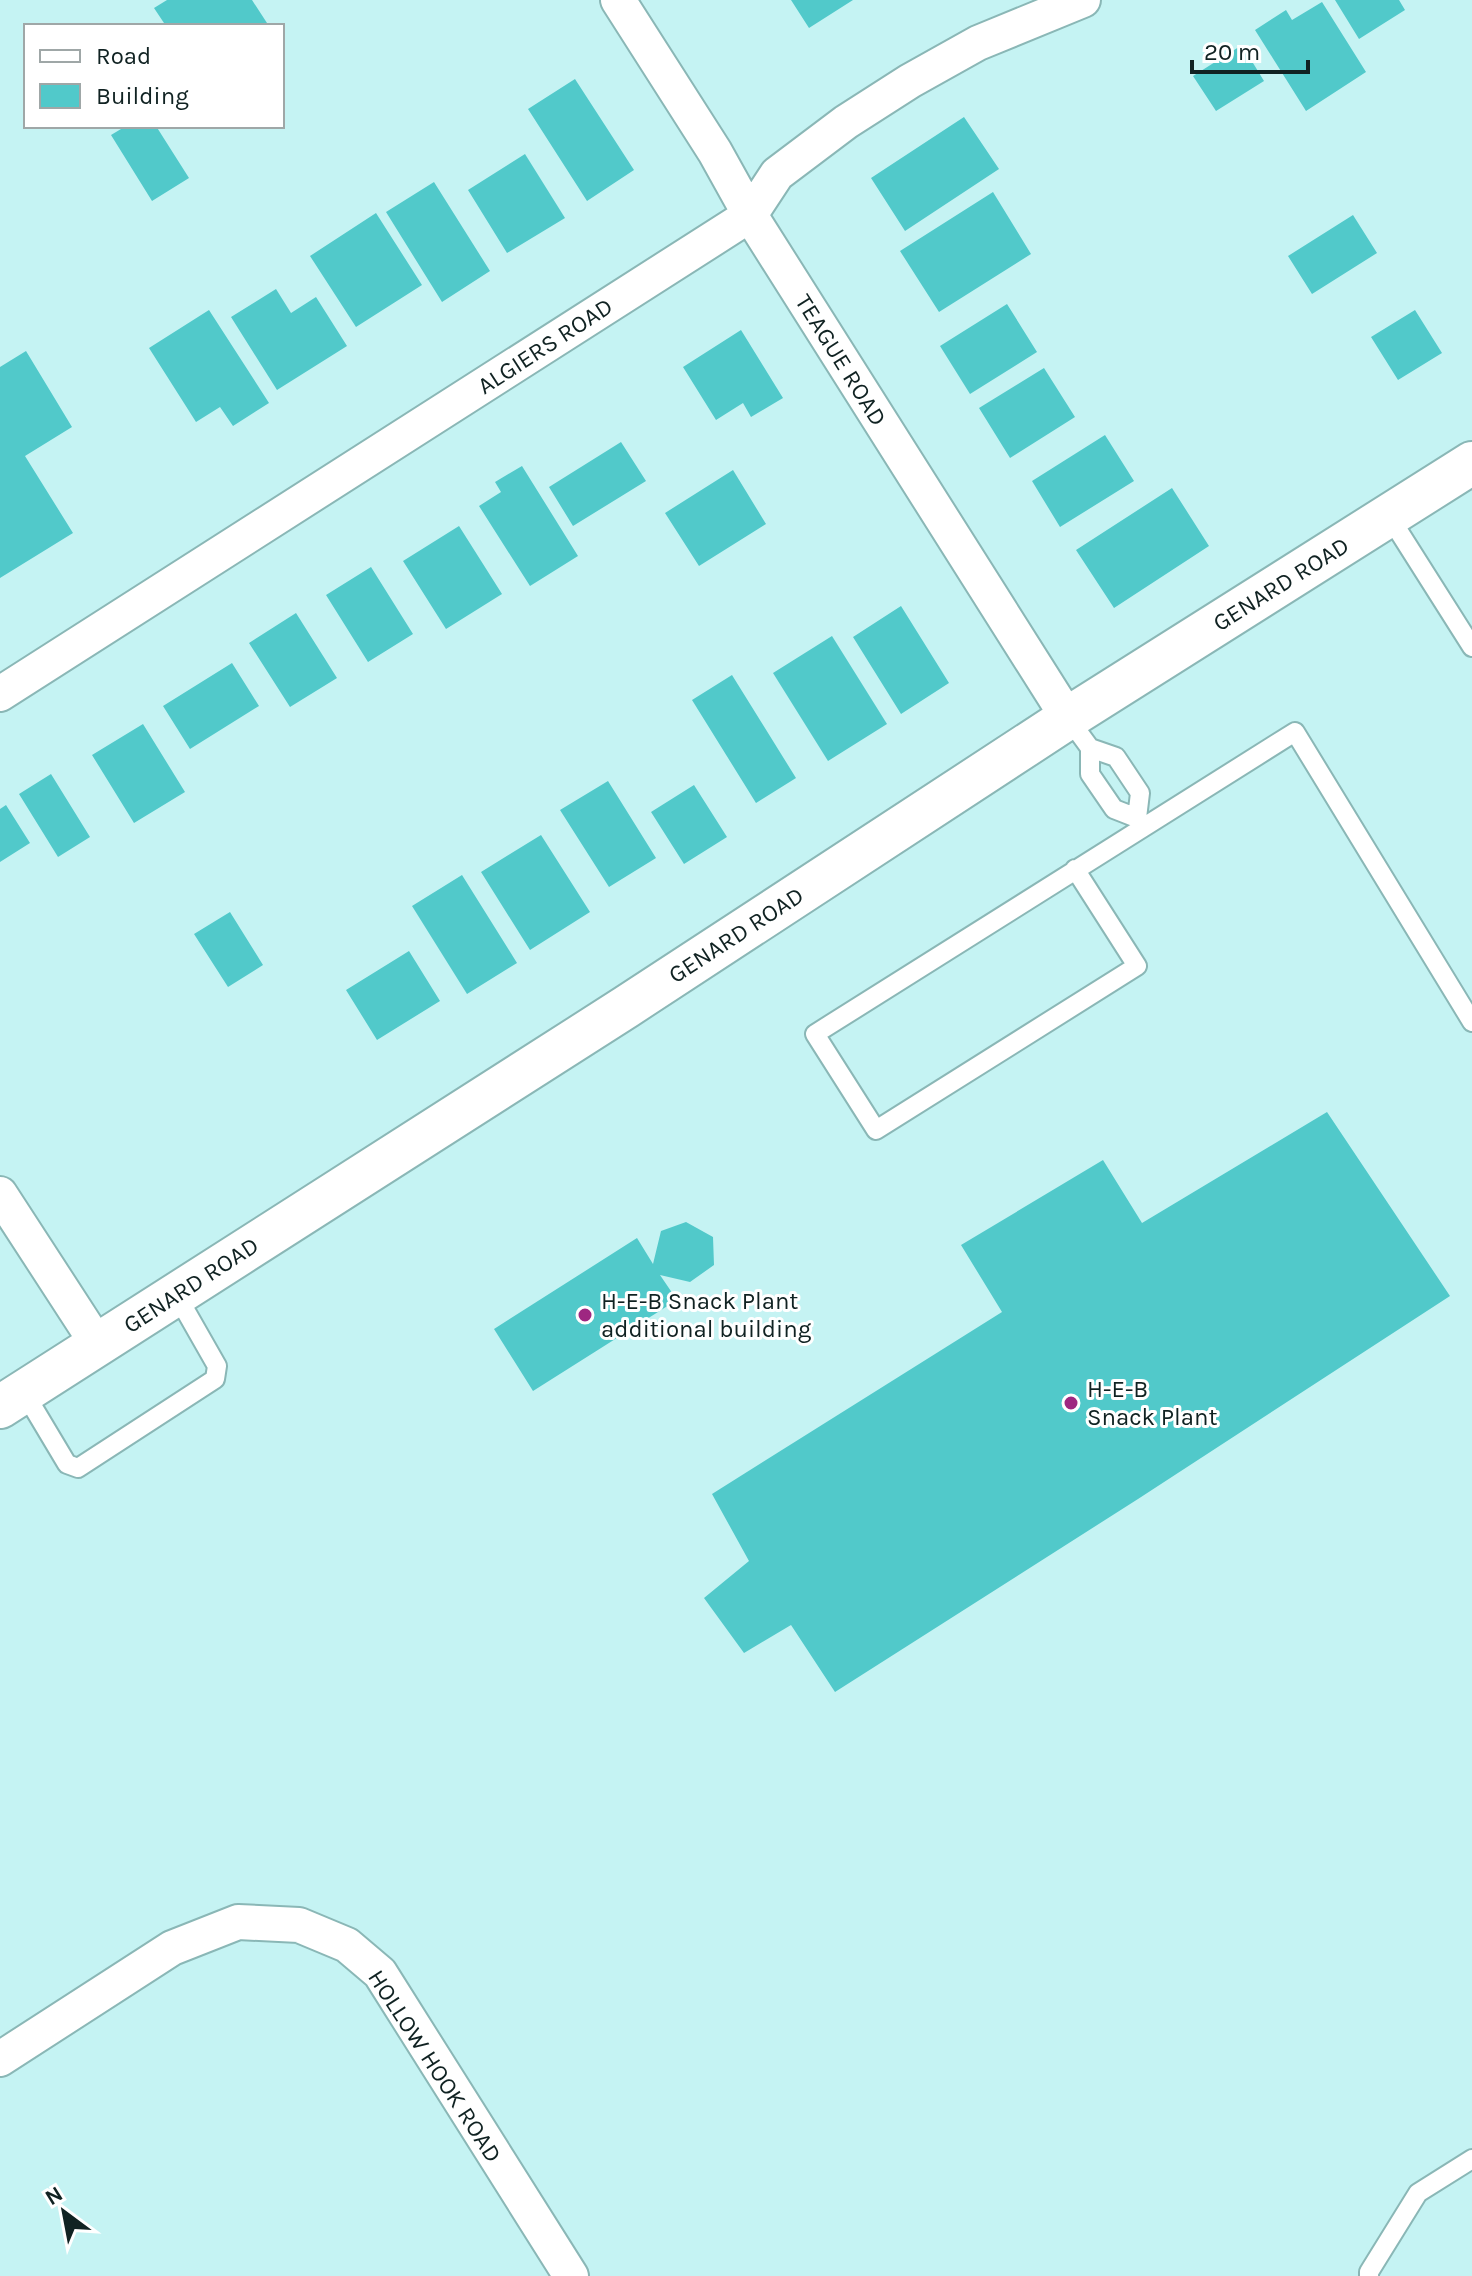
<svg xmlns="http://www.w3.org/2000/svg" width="1472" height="2276" font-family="Karla,sans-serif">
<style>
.building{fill:#51c9ca}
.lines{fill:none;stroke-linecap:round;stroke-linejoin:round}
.service-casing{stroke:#8ab7b6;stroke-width:22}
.minor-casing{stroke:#8ab7b6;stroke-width:38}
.tertiary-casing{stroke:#8ab7b6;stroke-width:46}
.service{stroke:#fff;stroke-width:18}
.minor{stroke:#fff;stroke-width:34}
.tertiary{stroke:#fff;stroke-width:42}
.poi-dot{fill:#9e2781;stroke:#fff;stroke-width:3}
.labels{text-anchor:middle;stroke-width:6;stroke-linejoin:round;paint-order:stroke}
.street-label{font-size:24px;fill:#102222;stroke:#fff}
.poi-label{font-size:24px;fill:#102222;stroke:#fff;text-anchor:start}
</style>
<rect width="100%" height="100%" fill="#c5f3f3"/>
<path class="building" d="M 167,0 L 252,0 L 267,23 L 262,26 L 166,26 L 154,8 Z
M 791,0 L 853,0 L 809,28 Z
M 1335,0 L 1399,0 L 1405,10 L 1359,39 Z
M 1322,2 L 1366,72 L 1306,111 L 1255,30 L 1286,10 L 1292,20 Z
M 1242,45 L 1264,81 L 1216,111 L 1193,76 Z
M 575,79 L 634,170 L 587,201 L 528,109 Z
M 964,117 L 999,169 L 905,231 L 871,178 Z
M 126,126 L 156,126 L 189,178 L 152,201 L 111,135 Z
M 525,154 L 565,218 L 507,253 L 468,190 Z
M 434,182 L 490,271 L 442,302 L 386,212 Z
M 993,192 L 1031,254 L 939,312 L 900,251 Z
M 376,213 L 422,285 L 356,327 L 310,256 Z
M 1353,215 L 1377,253 L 1312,294 L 1288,256 Z
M 276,289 L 291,313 L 316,297 L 347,346 L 277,390 L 231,317 Z
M 1007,304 L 1037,352 L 970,394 L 940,346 Z
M 209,310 L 269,403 L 233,426 L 220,407 L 196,422 L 149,348 Z
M 1415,310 L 1442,353 L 1398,380 L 1371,337 Z
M 741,330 L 783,398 L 751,417 L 743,403 L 716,420 L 683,367 Z
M 26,351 L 72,427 L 25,456 L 73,533 L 0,578 L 0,367 Z
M 1044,368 L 1075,417 L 1010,458 L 979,408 Z
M 1105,435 L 1134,481 L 1060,527 L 1032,481 Z
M 621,442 L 646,481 L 573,526 L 549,487 Z
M 522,466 L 578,556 L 530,586 L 479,506 L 501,492 L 495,482 Z
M 733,470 L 766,524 L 699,566 L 665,513 Z
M 1172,488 L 1209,546 L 1114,608 L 1076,550 Z
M 459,526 L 502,594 L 446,629 L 403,561 Z
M 371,567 L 413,634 L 368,662 L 326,595 Z
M 901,606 L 949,683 L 901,714 L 853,637 Z
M 296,613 L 337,678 L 290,707 L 249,643 Z
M 832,636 L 887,724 L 828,761 L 773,673 Z
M 232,663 L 259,706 L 190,749 L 163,706 Z
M 732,675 L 796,778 L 756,803 L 692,700 Z
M 143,724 L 185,792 L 134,823 L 92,755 Z
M 51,774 L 90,837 L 58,857 L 19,794 Z
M 608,781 L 656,858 L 609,887 L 560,810 Z
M 694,785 L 727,837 L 684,864 L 651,812 Z
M 6,805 L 30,843 L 0,862 L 0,809 Z
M 541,835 L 590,912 L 530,950 L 481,872 Z
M 462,875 L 517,963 L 467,994 L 412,906 Z
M 230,912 L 263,965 L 228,987 L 194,934 Z
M 409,951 L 440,1001 L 377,1040 L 346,990 Z
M 1327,1112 L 1450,1296 L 1138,1499 L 835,1692 L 791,1625 L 744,1653 L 704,1598 L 749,1561 L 712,1494 L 1002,1312 L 961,1245 L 1103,1160 L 1142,1223 Z
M 686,1222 L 713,1237 L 714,1265 L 690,1282 L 660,1275 L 677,1300 L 533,1391 L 494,1329 L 637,1238 L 653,1264 L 661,1231 Z"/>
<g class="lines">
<g class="service-casing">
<path id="service" d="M 1389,516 L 1472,647
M 1068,718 L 1090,748 L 1116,757 L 1140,793 L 1137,818
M 1090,748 L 1090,774 L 1114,809 L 1137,818 L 1143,827
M 1075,869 L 1137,966 L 876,1130 L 815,1034 L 1295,732 L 1472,1022
M 24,1392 L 67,1464 L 78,1468 L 215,1379 L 217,1366 L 176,1294
M 1369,2276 L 1369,2272 L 1418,2193 L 1472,2159"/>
</g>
<g class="minor-casing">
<path id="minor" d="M 618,0 L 715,152 L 750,215 L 1068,718
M 0,694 L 750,215 L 777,174 L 846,122 L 910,81 L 978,43 L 1083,0
M 0,1194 L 98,1345
M 0,2059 L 172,1948 L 238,1922 L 299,1925 L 347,1945 L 380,1973 L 571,2276"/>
</g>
<g class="tertiary-casing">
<path id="tertiary" d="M 0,1407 L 626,1007 L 1068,718 L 1472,463"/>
</g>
<use href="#service" class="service"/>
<use href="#minor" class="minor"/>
<use href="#tertiary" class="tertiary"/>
</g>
<g class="poi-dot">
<circle cx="585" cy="1315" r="8"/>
<circle cx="1071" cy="1403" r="8"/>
</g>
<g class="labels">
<g class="street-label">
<text transform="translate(545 346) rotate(-33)" y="8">ALGIERS ROAD</text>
<text transform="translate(841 360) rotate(58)" y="8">TEAGUE ROAD</text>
<text transform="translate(1281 584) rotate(-32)" y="8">GENARD ROAD</text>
<text transform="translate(736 935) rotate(-33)" y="8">GENARD ROAD</text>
<text transform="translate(191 1285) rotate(-33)" y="8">GENARD ROAD</text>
<text transform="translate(435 2066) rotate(57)" y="8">HOLLOW HOOK ROAD</text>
</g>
<g class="poi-label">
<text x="601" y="1309">H-E-B Snack Plant<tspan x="601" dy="28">additional building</tspan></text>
<text x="1087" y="1397">H-E-B<tspan x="1087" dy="28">Snack Plant</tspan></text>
</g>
</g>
<rect x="24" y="24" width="260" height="104" fill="#ffffff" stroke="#9fa7a7" stroke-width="2"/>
<rect x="40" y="50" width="40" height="12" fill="#ffffff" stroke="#9fa7a7" stroke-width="2"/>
<text x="96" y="64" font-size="24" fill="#102222">Road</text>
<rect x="40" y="84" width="40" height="24" fill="#51c9ca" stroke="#9fa7a7" stroke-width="2"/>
<text x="96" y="104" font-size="24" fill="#102222">Building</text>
<g transform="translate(64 2212) rotate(328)" stroke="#ffffff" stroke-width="6" paint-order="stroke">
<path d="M0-6L14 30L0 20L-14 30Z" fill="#102222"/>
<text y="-12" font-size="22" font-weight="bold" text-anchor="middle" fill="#102222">N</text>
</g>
<path d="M1192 60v12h116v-12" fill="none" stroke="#102222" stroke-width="4"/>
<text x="1204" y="60" font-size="24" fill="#102222" stroke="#ffffff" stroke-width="6" paint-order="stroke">20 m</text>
</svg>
